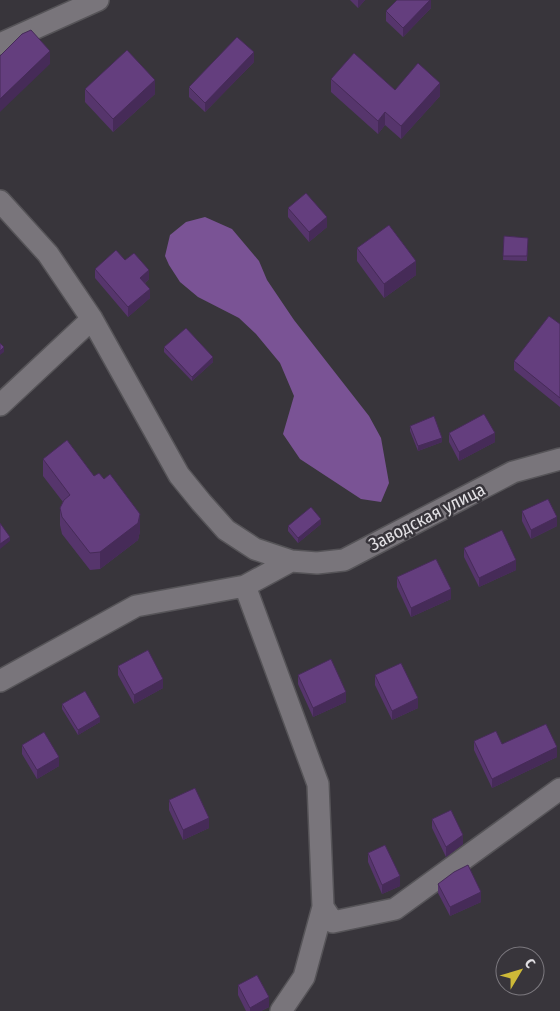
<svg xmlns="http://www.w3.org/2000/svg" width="560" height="1011" font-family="'Fira Sans Condensed',sans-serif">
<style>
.forest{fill:#7a5395}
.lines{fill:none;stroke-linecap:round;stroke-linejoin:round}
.minor-casing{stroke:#565458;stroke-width:24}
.minor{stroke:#79757b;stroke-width:21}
.wall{fill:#56356c}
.shaded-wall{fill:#462b58}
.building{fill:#643e7e;stroke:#462b58}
.labels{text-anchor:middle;stroke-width:5;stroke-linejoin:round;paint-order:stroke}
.street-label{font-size:18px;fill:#e2e0e4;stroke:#38353b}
</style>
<rect width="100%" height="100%" fill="#38353b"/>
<path class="forest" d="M 205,217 L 232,229 L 259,261 L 267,280 L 294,320 L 369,416 L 381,438 L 389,483 L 381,502 L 361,499 L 300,459 L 283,434 L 294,396 L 280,363 L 256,334 L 239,318 L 198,297 L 180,282 L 169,265 L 165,256 L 170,235 L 186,222 Z"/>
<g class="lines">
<g class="minor-casing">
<path id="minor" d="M 0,44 L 98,0
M 0,201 L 48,254 L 92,319 L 179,475 L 201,502 L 226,530 L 255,549 L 291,561 L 317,563 L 344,560 L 513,472 L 560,459
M 0,405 L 92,319
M 245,586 L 318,784 L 323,907 L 304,977 L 281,1011
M 0,681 L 136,606 L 245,586 L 291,561
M 323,907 L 333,922 L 395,909 L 560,789"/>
</g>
<use href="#minor" class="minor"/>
</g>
<path class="wall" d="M 350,0 L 365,0 L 358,8 Z
M 431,0 L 431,8 L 403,37 L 386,21 L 386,11 Z
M 254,62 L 205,112 L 189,97 L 189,87 Z
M 331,79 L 395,90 L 440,96 L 401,139 L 385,125 L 378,134 L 331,92 Z
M 85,89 L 155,94 L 113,132 L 85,102 Z
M 288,208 L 327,227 L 309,242 L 288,217 Z
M 504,236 L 528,238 L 527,261 L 503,260 Z
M 357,248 L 416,275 L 384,298 L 357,261 Z
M 125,260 L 149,279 L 145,283 L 150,298 L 128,317 L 95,278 L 95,269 Z
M 560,324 L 560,407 L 514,370 L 514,361 Z
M 164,347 L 213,362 L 192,381 L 164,352 Z
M 410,426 L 442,442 L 418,451 L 410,431 Z
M 449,433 L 495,442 L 459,461 L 449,442 Z
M 43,459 L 94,476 L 140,531 L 138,540 L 100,569 L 90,570 L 62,534 L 60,525 L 60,508 L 63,502 L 43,476 Z
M 522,511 L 557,526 L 531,539 L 522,521 Z
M 321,524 L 298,543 L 288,531 L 288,526 Z
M 464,548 L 516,570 L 479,587 L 464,557 Z
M 397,577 L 451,599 L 411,617 L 397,587 Z
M 118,666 L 163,688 L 134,704 L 118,675 Z
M 298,675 L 346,702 L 313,717 L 298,684 Z
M 375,675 L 418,708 L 392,720 L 375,685 Z
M 62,704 L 100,722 L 78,735 L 62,709 Z
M 474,741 L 502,744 L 557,757 L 492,788 L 474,750 Z
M 22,745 L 59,766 L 37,779 L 22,754 Z
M 169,800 L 209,828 L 183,840 L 169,810 Z
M 432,819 L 463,844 L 446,857 L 432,828 Z
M 368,853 L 400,886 L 382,894 L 368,862 Z
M 438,884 L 481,902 L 450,916 L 438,893 Z
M 238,985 L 269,1007 L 261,1011 L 246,1011 L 238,995 Z"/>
<path class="shaded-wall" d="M 358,0 L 365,0 L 358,8 Z
M 430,0 L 431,0 L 431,8 L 403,37 L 403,28 Z
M 50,51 L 50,64 L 0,112 L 0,99 Z
M 254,52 L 254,62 L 205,112 L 205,103 Z
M 155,80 L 155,94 L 113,132 L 113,119 Z
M 440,83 L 440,96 L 401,139 L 401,126 Z
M 385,112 L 385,125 L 378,134 L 378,121 Z
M 327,217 L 327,227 L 309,242 L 309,232 Z
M 416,261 L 416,275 L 384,298 L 384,284 Z
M 149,270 L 149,279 L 140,287 L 140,278 Z
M 150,289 L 150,298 L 128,317 L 128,307 Z
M 4,347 L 4,352 L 0,355 L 0,351 Z
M 213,357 L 213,362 L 192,381 L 192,377 Z
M 495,433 L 495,442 L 459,461 L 459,452 Z
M 442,438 L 442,442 L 418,451 L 418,446 Z
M 140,514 L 140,531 L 138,540 L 100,569 L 100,552 Z
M 557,517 L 557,526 L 531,539 L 531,530 Z
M 321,519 L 321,524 L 298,543 L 298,538 Z
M 10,537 L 10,541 L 0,549 L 0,544 Z
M 516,560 L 516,570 L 479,587 L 479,578 Z
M 451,589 L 451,599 L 411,617 L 411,608 Z
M 163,679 L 163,688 L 134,704 L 134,695 Z
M 346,692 L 346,702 L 313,717 L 313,708 Z
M 418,698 L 418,708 L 392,720 L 392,711 Z
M 100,717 L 100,722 L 78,735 L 78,730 Z
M 557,747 L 557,757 L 492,788 L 492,779 Z
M 59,757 L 59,766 L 37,779 L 37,770 Z
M 209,818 L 209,828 L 183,840 L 183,830 Z
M 463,835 L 463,844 L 446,857 L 446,847 Z
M 400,876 L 400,886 L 382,894 L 382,885 Z
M 481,892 L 481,902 L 450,916 L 450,907 Z
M 269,997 L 269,1007 L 261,1011 L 250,1011 L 250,1008 Z"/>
<path class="building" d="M 397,0 L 430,0 L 403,28 L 386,11 Z
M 31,30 L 50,51 L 0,99 L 0,56 L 22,34 Z
M 237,37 L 254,52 L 205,103 L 189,87 Z
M 127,50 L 155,80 L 113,119 L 85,89 Z
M 354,53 L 395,90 L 418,63 L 440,83 L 401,126 L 385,112 L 378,121 L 331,79 Z
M 306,193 L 327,217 L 309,232 L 288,208 Z
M 389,225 L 416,261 L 384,284 L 357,248 Z
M 504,236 L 528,238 L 527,256 L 503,256 Z
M 116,250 L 125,260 L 134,253 L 149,270 L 140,278 L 150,289 L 128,307 L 95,269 Z
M 549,316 L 560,324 L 560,398 L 514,361 Z
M 186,328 L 213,357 L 192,377 L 164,347 Z
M 0,343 L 4,347 L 0,351 Z
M 484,414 L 495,433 L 459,452 L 449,433 Z
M 434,416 L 442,438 L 418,446 L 410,426 Z
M 67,440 L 94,476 L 99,473 L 104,479 L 110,474 L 140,514 L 138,523 L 100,552 L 90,553 L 62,517 L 60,508 L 64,500 L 70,495 L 43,459 Z
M 548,499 L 557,517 L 531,530 L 522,511 Z
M 311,507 L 321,519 L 298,538 L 288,526 Z
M 0,523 L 10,537 L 0,544 Z
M 502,530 L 516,560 L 479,578 L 464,548 Z
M 436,559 L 451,589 L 411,608 L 397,577 Z
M 148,650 L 163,679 L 134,695 L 118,666 Z
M 331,659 L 346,692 L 313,708 L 298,675 Z
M 401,663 L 418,698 L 392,711 L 375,675 Z
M 85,691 L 100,717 L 78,730 L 62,704 Z
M 546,724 L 557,747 L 492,779 L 474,741 L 496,731 L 502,744 Z
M 44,732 L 59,757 L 37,770 L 22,745 Z
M 195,788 L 209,818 L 183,830 L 169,800 Z
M 451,810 L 463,835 L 446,847 L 432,819 Z
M 385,845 L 400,876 L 382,885 L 368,853 Z
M 468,865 L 481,892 L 450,907 L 438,884 L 454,872 Z
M 257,975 L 269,997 L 250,1008 L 238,985 Z"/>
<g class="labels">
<g class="street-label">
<text transform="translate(427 517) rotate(-27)" y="6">Заводская улица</text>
</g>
</g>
<g transform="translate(520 971) rotate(52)"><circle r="24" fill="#38353b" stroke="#7c797f"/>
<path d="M0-4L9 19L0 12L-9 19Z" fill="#cdb938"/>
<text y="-8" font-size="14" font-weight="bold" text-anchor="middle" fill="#e2e0e4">С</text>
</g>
</svg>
